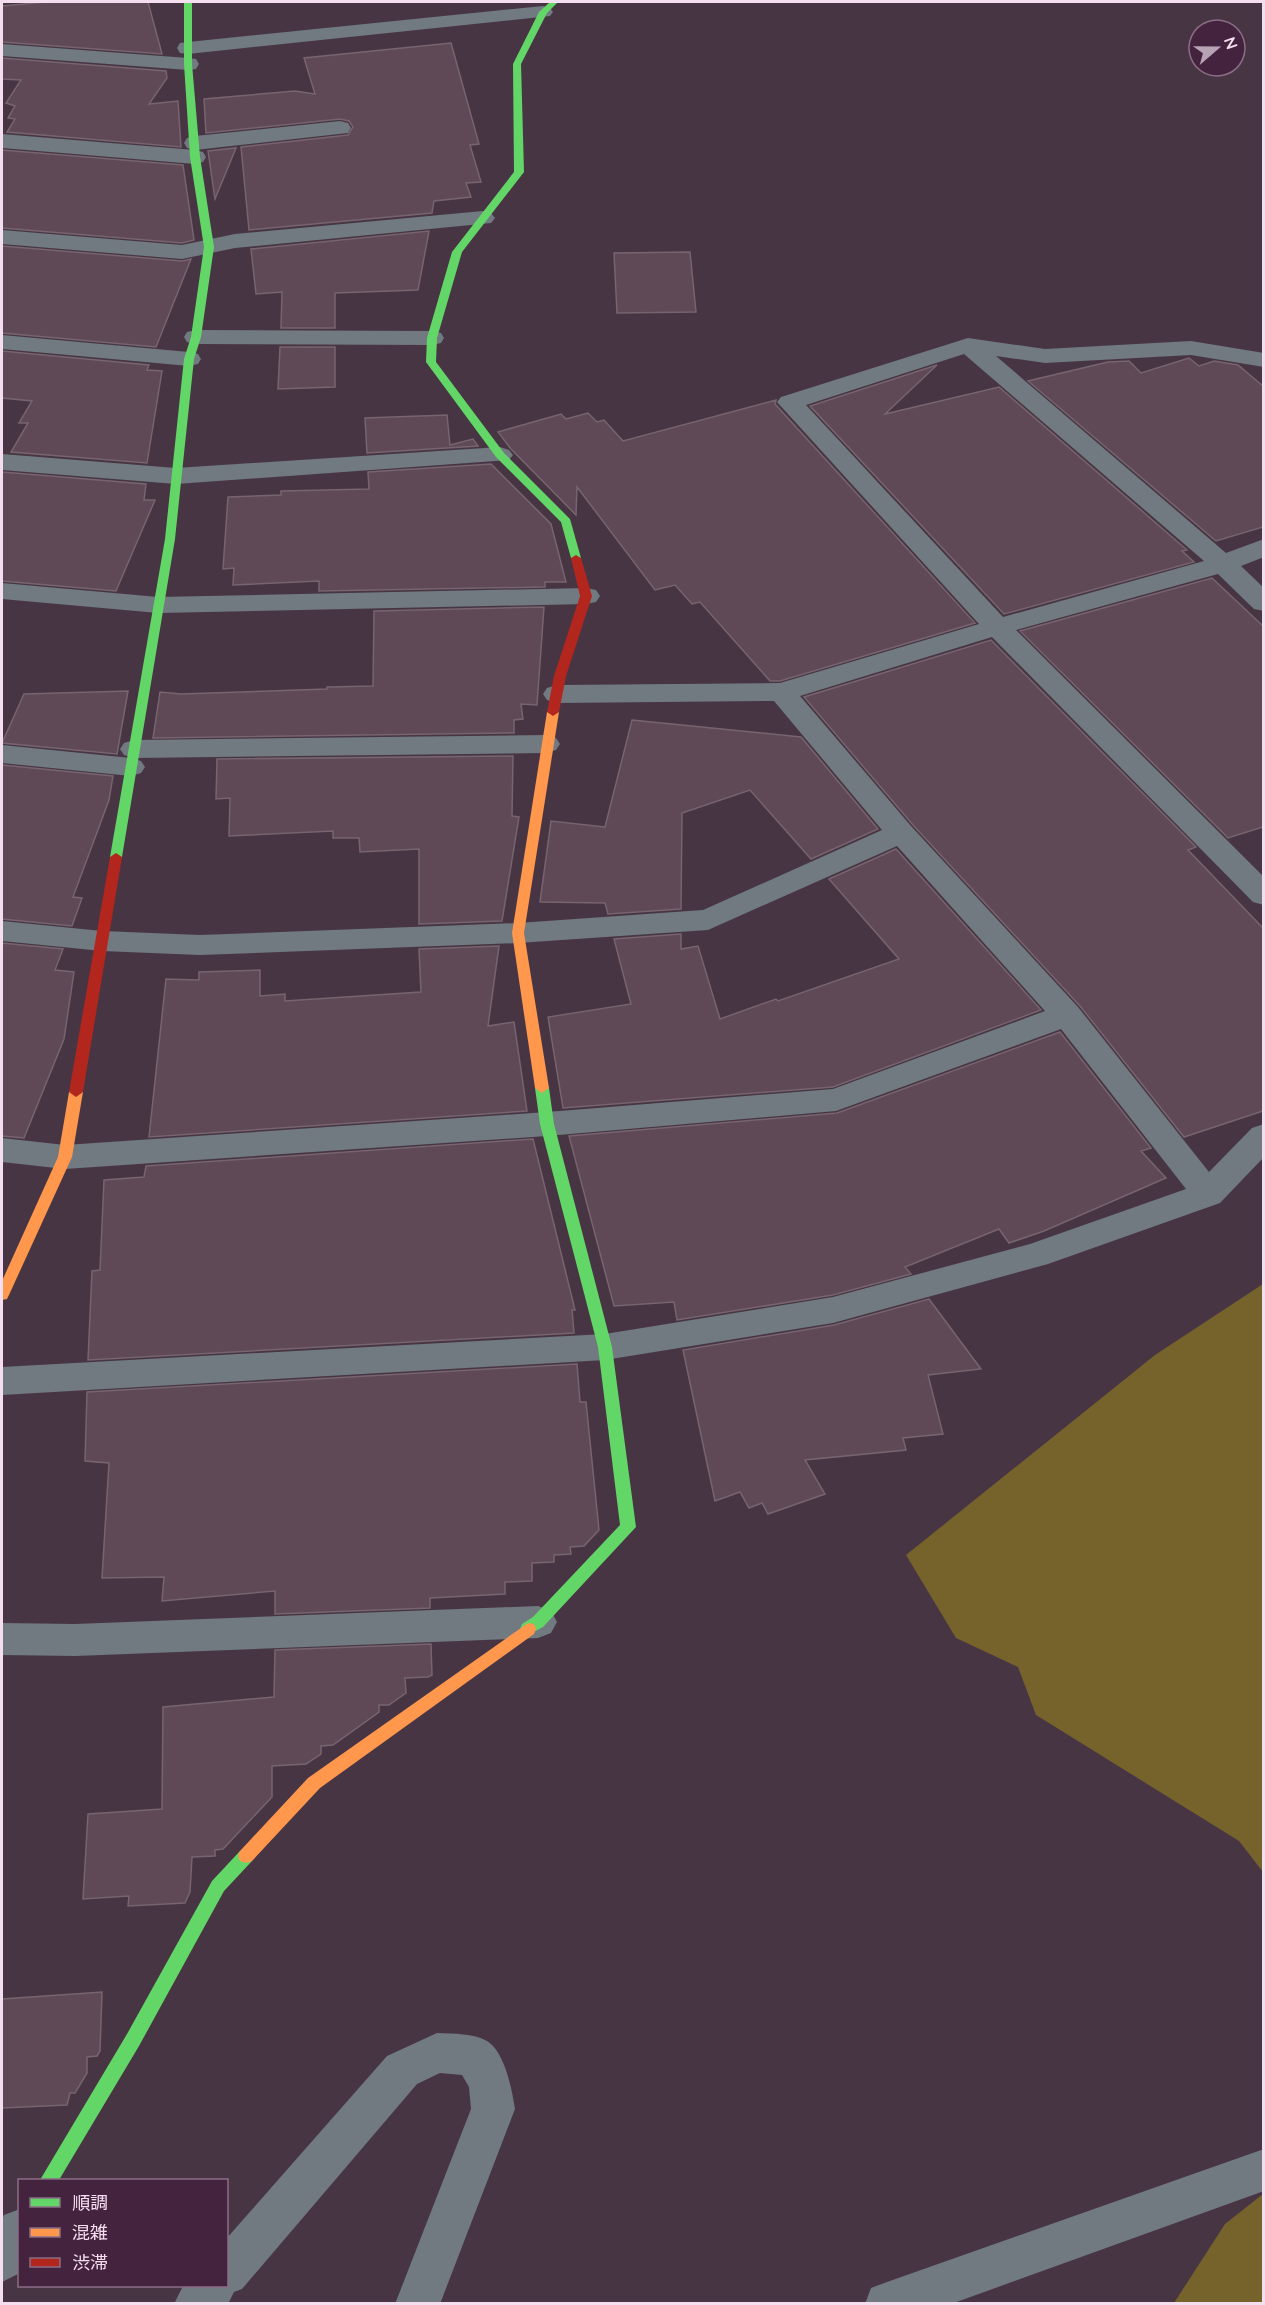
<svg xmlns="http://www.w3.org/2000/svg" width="1265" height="2305" font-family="Quicksand,'Noto Sans JP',sans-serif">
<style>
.forest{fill:#75632b}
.building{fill:#604957;stroke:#76646e;stroke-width:1.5}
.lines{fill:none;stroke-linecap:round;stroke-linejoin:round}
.street{fill:#707a80;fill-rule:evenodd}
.fast{fill:#63d668;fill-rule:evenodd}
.slow{fill:#ff974d;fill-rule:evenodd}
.jam{fill:#b3261e;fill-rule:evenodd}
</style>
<rect width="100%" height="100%" fill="#483544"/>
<path class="forest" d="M 1263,1284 L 1263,1872 L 1239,1841 L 1036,1715 L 1018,1667 L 956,1638 L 906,1555 L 1155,1355 Z
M 1263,2194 L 1263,2303 L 1174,2303 L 1225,2224 Z"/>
<path class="building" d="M 46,2 L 148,2 L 162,54 L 2,42 L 2,6 Z
M 451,43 L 479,144 L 470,145 L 481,182 L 466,183 L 471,197 L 434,201 L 432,213 L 249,230 L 241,147 L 348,135 L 353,127 L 349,121 L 340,119 L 206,133 L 204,99 L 295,91 L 315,94 L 304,58 Z
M 2,58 L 166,71 L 167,78 L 149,104 L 178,101 L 181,147 L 7,132 L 15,119 L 8,118 L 15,106 L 6,103 L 21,80 L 2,79 Z
M 236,148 L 215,199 L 208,151 Z
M 2,150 L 183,165 L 194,240 L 182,243 L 2,228 Z
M 429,231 L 418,290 L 335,293 L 335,328 L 281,328 L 282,292 L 256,294 L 251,249 Z
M 2,246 L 182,261 L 191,259 L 156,347 L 2,333 Z
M 690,252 L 696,312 L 617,313 L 614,253 Z
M 280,347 L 335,347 L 335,387 L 278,389 Z
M 2,351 L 149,365 L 147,370 L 162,371 L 147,463 L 11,452 L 28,423 L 19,423 L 32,401 L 2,398 Z
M 1189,358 L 1199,366 L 1214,361 L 1238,365 L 1263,386 L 1263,527 L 1216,541 L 1028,381 L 1108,362 L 1129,361 L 1141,373 Z
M 937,365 L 885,414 L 999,387 L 1187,550 L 1182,551 L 1194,562 L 1004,614 L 810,406 Z
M 776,400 L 775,404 L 975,623 L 780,681 L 770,681 L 700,602 L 692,604 L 675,585 L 655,590 L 577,487 L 576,515 L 511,449 L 498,432 L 561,414 L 566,419 L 588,413 L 597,422 L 604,420 L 623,441 Z
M 447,415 L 450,445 L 473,439 L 478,446 L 367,453 L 365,418 Z
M 491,464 L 551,524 L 566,582 L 545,582 L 545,587 L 319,591 L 319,581 L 233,585 L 234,568 L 223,569 L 228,497 L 281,495 L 281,491 L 369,489 L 368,472 Z
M 2,472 L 146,484 L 144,500 L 155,500 L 116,591 L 2,581 Z
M 1212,578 L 1263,626 L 1263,827 L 1228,838 L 1020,631 Z
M 544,607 L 537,705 L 521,704 L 523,719 L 514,720 L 514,733 L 153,738 L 160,692 L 181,694 L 327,689 L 327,687 L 373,686 L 374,611 Z
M 991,640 L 1196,847 L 1188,850 L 1263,928 L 1263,1111 L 1184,1137 L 1080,1006 L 913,825 L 804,697 Z
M 128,691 L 117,754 L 2,743 L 24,694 Z
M 632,720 L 801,737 L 878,829 L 811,859 L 750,790 L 682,813 L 681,909 L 608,914 L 605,903 L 540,902 L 551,821 L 605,827 Z
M 513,756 L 512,816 L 519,817 L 502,921 L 419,924 L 419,849 L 360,852 L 359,838 L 333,838 L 333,831 L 229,836 L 230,798 L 216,799 L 217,759 Z
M 2,765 L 113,776 L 109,800 L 73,897 L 82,898 L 72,926 L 2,919 Z
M 896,849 L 1041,1010 L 833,1087 L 563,1108 L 548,1017 L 631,1004 L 614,939 L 681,934 L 681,949 L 698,946 L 720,1019 L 776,999 L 778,1001 L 899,959 L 829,879 Z
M 2,943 L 63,949 L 55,970 L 74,972 L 64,1039 L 24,1138 L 2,1136 Z
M 499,946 L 488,1026 L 514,1022 L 527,1111 L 149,1137 L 166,979 L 199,980 L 199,972 L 260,970 L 260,996 L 285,994 L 285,1001 L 421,992 L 419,949 Z
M 1060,1032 L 1151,1148 L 1141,1151 L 1166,1178 L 1044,1231 L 1009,1243 L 999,1229 L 905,1267 L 911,1274 L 833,1295 L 677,1320 L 674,1302 L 614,1306 L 569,1136 L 837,1113 Z
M 533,1139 L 575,1310 L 572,1310 L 574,1333 L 88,1360 L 92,1271 L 100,1270 L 104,1180 L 144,1177 L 146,1166 Z
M 929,1299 L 981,1369 L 928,1375 L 943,1434 L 903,1438 L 906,1450 L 805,1460 L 825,1494 L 768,1514 L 762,1503 L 749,1508 L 740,1492 L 715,1501 L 683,1350 L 834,1325 Z
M 577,1364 L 580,1402 L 586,1402 L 599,1530 L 584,1546 L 570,1547 L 571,1554 L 554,1555 L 554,1562 L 532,1563 L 532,1581 L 505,1582 L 505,1594 L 430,1598 L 430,1608 L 275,1614 L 275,1591 L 162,1601 L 164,1577 L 102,1578 L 109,1463 L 85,1461 L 87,1392 Z
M 431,1644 L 432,1675 L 428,1677 L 405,1678 L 406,1693 L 389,1705 L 379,1705 L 379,1712 L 333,1745 L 321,1746 L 321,1754 L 306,1764 L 272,1766 L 272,1797 L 223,1849 L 215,1850 L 215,1856 L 192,1857 L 190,1892 L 185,1903 L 128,1906 L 129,1896 L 83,1899 L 88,1814 L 162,1809 L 163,1707 L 274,1697 L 275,1650 Z
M 102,1992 L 100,2051 L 97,2056 L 87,2057 L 87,2073 L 75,2093 L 70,2093 L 67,2105 L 2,2108 L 2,1999 Z"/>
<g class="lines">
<path class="street" d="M 543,6 L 550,8 L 553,12 L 550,16 L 188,54 L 180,53 L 177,48 L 180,43 L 188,42 Z
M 2,44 L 188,58 L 196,59 L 199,64 L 196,69 L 188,70 L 2,56 Z
M 340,121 L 348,123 L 351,128 L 348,133 L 195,150 L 187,148 L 184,143 L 187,138 L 195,136 Z
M 2,134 L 195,150 L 203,152 L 206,157 L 203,162 L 195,164 L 2,148 Z
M 483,211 L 491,213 L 495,218 L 491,223 L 235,248 L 182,259 L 2,244 L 2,230 L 182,245 L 235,234 Z
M 196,330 L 432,331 L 441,333 L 444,338 L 441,343 L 432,345 L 196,344 L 187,342 L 184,337 L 187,332 Z
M 2,335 L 189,352 L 198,354 L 201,359 L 198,364 L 189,366 L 2,349 Z
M 968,338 L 1045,349 L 1191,341 L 1264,353 L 1264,367 L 1191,355 L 1045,363 L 996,356 L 1226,553 L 1264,539 L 1264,557 L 1241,566 L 1264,588 L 1264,611 L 1254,609 L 1218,574 L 1016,630 L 1264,877 L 1264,905 L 1253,902 L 992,637 L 800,696 L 911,826 L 1078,1007 L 1209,1172 L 1252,1128 L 1264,1124 L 1264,1157 L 1220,1203 L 1048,1264 L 833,1323 L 605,1360 L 2,1395 L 2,1367 L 605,1334 L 833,1297 L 1030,1244 L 1186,1189 L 1061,1029 L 836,1111 L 547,1136 L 65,1169 L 2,1162 L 2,1138 L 65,1145 L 547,1112 L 833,1089 L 1045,1011 L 897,846 L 708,930 L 518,943 L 200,955 L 102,951 L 2,941 L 2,921 L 102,931 L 200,935 L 518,923 L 703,910 L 882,830 L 774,701 L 557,703 L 547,700 L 543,694 L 547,688 L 557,685 L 780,683 L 979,624 L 777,402 L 781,397 ZM 964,354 L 1204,561 L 1003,617 L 806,405 Z
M 500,447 L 509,450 L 513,455 L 509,460 L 176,484 L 2,470 L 2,454 L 176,468 Z
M 2,583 L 158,597 L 586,588 L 596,590 L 600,596 L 596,602 L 586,604 L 158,613 L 2,599 Z
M 546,735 L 556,738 L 560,744 L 556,750 L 546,753 L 134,758 L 124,755 L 120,749 L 124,743 L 134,740 Z
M 2,745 L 131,758 L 141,761 L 145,767 L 141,773 L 131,776 L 2,763 Z
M 538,1606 L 551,1611 L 557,1622 L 551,1633 L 538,1638 L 75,1656 L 2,1655 L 2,1623 L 75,1624 Z
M 437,2033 C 453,2034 474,2033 487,2041 C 505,2052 512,2090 515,2109 L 440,2304 L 395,2304 L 471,2109 L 469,2087 L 462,2075 L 440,2073 L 417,2084 L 242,2289 L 234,2292 L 228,2304 L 174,2304 L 183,2286 L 226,2286 L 226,2239 L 387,2056 Z
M 1264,2149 L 1264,2191 L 951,2304 L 865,2304 L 871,2288 L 887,2282 Z
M 20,2209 L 20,2273 L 2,2282 L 2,2219 L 4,2215 Z"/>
<path class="fast" d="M 184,2 L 192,2 L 192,64 L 200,157 L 214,247 L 201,337 L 194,359 L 175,539 L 122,857 L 116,861 L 110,857 L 165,539 L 184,359 L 191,337 L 204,247 L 190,157 L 184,64 Z
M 550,2 L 558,2 L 547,13 L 521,64 L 524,172 L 462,252 L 437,338 L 436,362 L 504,453 L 570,519 L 581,558 L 576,561 L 571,558 L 561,522 L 496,457 L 426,362 L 427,338 L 452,252 L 514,172 L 513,64 L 539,12 Z
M 542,1083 L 549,1088 L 554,1124 L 612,1347 L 636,1527 L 543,1627 L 528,1635 L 522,1634 L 520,1629 L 522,1624 L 533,1617 L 620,1525 L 598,1347 L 540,1124 L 535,1088 Z
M 246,1849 L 252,1851 L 254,1856 L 252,1861 L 224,1891 L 139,2046 L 59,2180 L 40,2180 L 127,2034 L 212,1881 L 240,1851 Z"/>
<path class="slow" d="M 553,708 L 559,712 L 524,933 L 549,1088 L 542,1093 L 535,1088 L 512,933 L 547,712 Z
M 76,1087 L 83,1092 L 72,1157 L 9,1295 L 7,1299 L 2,1300 L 2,1281 L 58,1157 L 69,1092 Z
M 528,1623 L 534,1624 L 536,1629 L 534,1634 L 320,1788 L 252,1861 L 246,1863 L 240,1861 L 238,1856 L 240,1851 L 308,1778 Z"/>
<path class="jam" d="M 576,555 L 581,558 L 592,596 L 566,676 L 559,712 L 553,716 L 547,712 L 554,676 L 580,596 L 571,558 Z
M 116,853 L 122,857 L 83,1092 L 76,1097 L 69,1092 L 110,857 Z"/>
</g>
<rect width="1265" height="2305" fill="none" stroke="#f5def0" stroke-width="6"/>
<rect x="18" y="2179" width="210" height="108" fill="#44233f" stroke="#8b6e86" stroke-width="1.5"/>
<rect x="30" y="2198" width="30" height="9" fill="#63d668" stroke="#8b6e86" stroke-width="1.5"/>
<text x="72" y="2209" font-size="18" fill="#f5def0">順調</text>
<rect x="30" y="2228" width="30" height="9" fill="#ff974d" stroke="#8b6e86" stroke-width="1.5"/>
<text x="72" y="2239" font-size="18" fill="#f5def0">混雑</text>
<rect x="30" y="2258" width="30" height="9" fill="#b3261e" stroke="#8b6e86" stroke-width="1.5"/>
<text x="72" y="2269" font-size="18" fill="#f5def0">渋滞</text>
<g transform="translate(1217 48) rotate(70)"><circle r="28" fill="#44233f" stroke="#8b6e86" stroke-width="1.5"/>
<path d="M0-4.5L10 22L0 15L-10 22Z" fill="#b8a3b4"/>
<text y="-9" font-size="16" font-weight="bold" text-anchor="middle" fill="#f5def0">N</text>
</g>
</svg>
